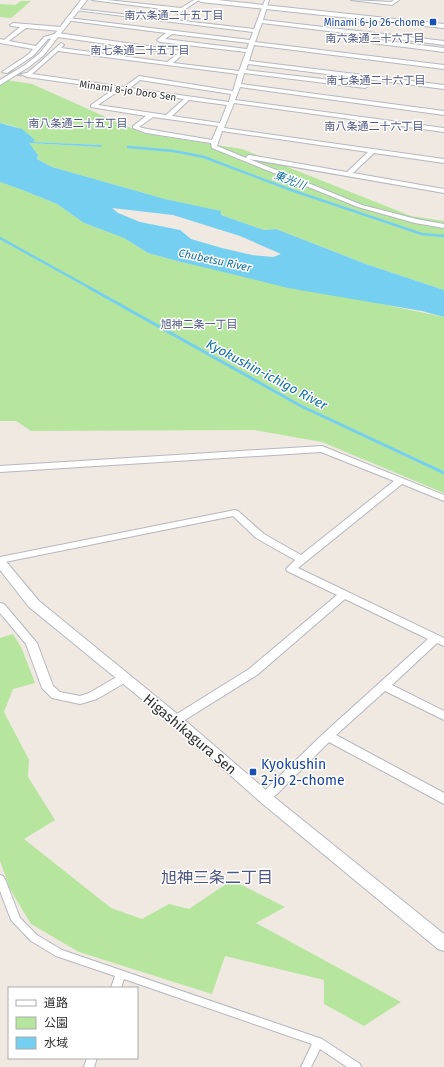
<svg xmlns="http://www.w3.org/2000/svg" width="444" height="1067" font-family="'Fira Sans','Noto Sans JP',sans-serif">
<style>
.green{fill:#b6e59e}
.water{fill:#75cff0;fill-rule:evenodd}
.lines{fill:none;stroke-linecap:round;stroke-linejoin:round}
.stream-far1{stroke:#75cff0;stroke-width:2.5}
.stream{stroke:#75cff0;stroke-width:3}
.minor-tunnel{stroke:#c8c4bd;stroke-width:5.5;stroke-dasharray:5.5 2.5;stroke-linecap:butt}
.pedestrian-casing{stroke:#b4b7c1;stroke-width:2}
.minor-casing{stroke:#b4b7c1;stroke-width:2}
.tertiary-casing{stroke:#b4b7c1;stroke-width:2}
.pedestrian{fill:#fff;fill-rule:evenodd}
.minor{fill:#fff;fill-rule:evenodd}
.tertiary{fill:#fff;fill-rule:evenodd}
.transit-dot{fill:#1a4fb4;stroke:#fff;stroke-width:1.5}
.labels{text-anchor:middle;stroke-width:3;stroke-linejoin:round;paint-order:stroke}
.far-transit-label{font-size:10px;fill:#164399;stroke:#fff;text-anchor:end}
.far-street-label{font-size:10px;fill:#2e2e2e;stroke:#fff}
.far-neighbourhood-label{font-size:11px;fill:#4d5680;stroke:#fff}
.far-water-label{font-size:11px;font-style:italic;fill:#0d6fa3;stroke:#fff}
.water-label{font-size:13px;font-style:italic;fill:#0d6fa3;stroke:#fff}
.near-street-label{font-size:14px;fill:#2e2e2e;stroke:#fff}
.near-transit-label{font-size:14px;fill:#164399;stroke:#fff;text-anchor:start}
.near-neighbourhood-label{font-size:16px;fill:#4d5680;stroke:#fff}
</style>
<rect width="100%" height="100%" fill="#efe9e1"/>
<path class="green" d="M 21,1 L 31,1 L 11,18 L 0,17 L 0,4 L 15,5 Z
M 0,79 L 32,84 L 142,133 L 242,149 L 411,216 L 444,221 L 444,290 L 366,264 L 276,229 L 264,230 L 221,215 L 220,211 L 165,199 L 52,167 L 37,159 L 38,155 L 28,143 L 101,147 L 102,145 L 32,142 C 24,127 16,126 0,123 Z
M 0,182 L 25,191 L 57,204 L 84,223 L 124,238 L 148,253 L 177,261 L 444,317 L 444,493 L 322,442 L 254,430 L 31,431 L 16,421 L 0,421 Z
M 13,634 L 22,649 L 35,683 L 13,689 L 4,712 L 29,760 L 28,777 L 55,820 L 24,839 L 111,908 L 142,919 L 169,904 L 189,909 L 232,880 L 285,907 L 256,923 L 401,1002 L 364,1026 L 324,1004 L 324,980 L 225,956 L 212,994 L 79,952 L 31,924 L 10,889 L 0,861 L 0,638 Z"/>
<path class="water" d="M 0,123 L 22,129 L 35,140 L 33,142 L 102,145 L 101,147 L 29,143 L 38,155 L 37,159 L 52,167 L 165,199 L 221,211 L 221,215 L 264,230 L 276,229 L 366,264 L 444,290 L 444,317 L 422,311 L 288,288 L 211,269 L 177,261 L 148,253 L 124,238 L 84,223 L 57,204 L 25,191 L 0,182 ZM 112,208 L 173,215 L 240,236 L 281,254 L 273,257 L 252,255 L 222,248 L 191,239 L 180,230 L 140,222 L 118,213 Z"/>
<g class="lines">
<path class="stream-far1" d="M 128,147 L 174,151 L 204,157 L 291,190 L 422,234 L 444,236
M 0,238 L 92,289"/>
<path class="stream" d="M 90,288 L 301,406 L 444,473"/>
<path class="minor-tunnel" d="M 8,72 L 24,74"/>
<g class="pedestrian-casing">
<path id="pedestrian" d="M 0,875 L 3,876 L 5,879 L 20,918 L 37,935 L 62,950 L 322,1039 L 360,1064 L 361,1067 L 347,1067 L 320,1049 L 311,1067 L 301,1067 L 312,1044 L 124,979 L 121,988 L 111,988 L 115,976 L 56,956 L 31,941 L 11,920 L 0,891 Z
M 87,1058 L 97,1058 L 94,1067 L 84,1067 Z"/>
</g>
<g class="minor-casing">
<path id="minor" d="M 92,0 L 107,0 L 181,8 L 194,0 L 199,0 L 178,14 L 176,13 L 178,11 Z
M 265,0 L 269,0 L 263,20 L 444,41 L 444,45 L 375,36 L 372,39 L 444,48 L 444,52 L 372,43 L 366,39 L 369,36 L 262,23 L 255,42 L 444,65 L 444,69 L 254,45 L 249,61 L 444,85 L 444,89 L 248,64 L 246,70 L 365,84 L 368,86 L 365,88 L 244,73 L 241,84 L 444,111 L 444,115 L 240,87 L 235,100 L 444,128 L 444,132 L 234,103 L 224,128 L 444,159 L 444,163 L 374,153 L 353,173 L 444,189 L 444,193 L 249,159 L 362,205 L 416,219 L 444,224 L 444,228 L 415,223 L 358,207 L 212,148 L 211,143 L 146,133 L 133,128 L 133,126 L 146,116 L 91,107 L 91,105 L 114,89 L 27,77 L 21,74 L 27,73 L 38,64 L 61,43 L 64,45 L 61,48 L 167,62 L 177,54 L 58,37 L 48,39 L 33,56 L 7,73 L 2,72 L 29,54 L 33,49 L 0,43 L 0,39 L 4,40 L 20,27 L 11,26 L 10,25 L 13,23 L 61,27 L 64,29 L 61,31 L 26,28 L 9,41 L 36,46 L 44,37 L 58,33 L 181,51 L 183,52 L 183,54 L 173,63 L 239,71 L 246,52 L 160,42 L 157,40 L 158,39 L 166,33 L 65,20 L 68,18 L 250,40 L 253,32 L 75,10 L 77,9 L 254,29 ZM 172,34 L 249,43 L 247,49 L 165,39 ZM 58,51 L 238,74 L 233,91 L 139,76 L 124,87 L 32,74 ZM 140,80 L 231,94 L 229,102 L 130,88 ZM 120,90 L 125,91 L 184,99 L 166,115 L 98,105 ZM 189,100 L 227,105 L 220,123 L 172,116 ZM 153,117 L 218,126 L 212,140 L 147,129 L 139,127 ZM 222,131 L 368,152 L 347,172 L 249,155 L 247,156 L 246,158 L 217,146 Z
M 351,0 L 391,2 L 394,0 L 399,0 L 392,5 Z
M 322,446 L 444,495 L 444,501 L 402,484 L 298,568 L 444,638 L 444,646 L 437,643 L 392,685 L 444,711 L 444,720 L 385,691 L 336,735 L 444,793 L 444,804 L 329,742 L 276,795 L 264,802 L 260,800 L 258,797 L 324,733 L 428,639 L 345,599 L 257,675 L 180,723 L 176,724 L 172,723 L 170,720 L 172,717 L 249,669 L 337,595 L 287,571 L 286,569 L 295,560 L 256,538 L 233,516 L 0,563 L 0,557 L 235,510 L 238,511 L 264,534 L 301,555 L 394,481 L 321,452 L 0,472 L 0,466 Z
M 0,603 L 4,604 L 37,643 L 53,686 L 60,692 L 80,696 L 89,693 L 120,675 L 128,675 L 130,678 L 128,681 L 97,699 L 80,704 L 52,698 L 42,688 L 26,644 L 0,613 Z"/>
</g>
<g class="tertiary-casing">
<path id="tertiary" d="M 81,0 L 87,0 L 44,55 L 29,67 L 0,85 L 0,80 L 25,65 L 40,53 Z
M 198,0 L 217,0 L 444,24 L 444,28 L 201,2 Z
M 0,558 L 4,559 L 39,601 L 181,717 L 274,797 L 444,934 L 444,951 L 438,949 L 264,805 L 171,723 L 29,607 L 0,570 Z"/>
</g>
<use href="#pedestrian" class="pedestrian"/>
<use href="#minor" class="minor"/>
<use href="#tertiary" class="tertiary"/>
</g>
<g class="transit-dot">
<rect x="429" y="18" width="8" height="8" rx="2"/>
<rect x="249" y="768" width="8" height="8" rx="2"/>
</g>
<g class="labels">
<g class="far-transit-label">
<text x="425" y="26">Minami 6-jo 26-chome</text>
</g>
<g class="far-street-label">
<text transform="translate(128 90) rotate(8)" y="4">Minami 8-jo Doro Sen</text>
</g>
<g class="far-neighbourhood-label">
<text x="174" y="19">南六条通二十五丁目</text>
<text x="375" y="42">南六条通二十六丁目</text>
<text x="140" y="54">南七条通二十五丁目</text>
<text x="376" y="84">南七条通二十六丁目</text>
<text x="78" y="127">南八条通二十五丁目</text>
<text x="374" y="130">南八条通二十六丁目</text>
<text x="199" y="328">旭神二条一丁目</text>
</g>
<g class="far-water-label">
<text transform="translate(290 180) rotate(20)" y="4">東光川</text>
<text transform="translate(215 260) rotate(12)" y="4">Chubetsu River</text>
</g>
<g class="water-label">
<text transform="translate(267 374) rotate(28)" y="5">Kyokushin-ichigo River</text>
</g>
<g class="near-street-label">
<text transform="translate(190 734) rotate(40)" y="5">Higashikagura Sen</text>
</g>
<g class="near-transit-label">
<text x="261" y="769">Kyokushin<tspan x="261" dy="16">2-jo 2-chome</tspan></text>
</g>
<g class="near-neighbourhood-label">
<text x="217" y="883">旭神三条二丁目</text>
</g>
</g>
<rect x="8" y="987" width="130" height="72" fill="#ffffff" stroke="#ababab"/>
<rect x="16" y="1000" width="20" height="6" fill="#ffffff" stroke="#ababab"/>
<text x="44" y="1007" font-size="12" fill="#2e2e2e">道路</text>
<rect x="16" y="1017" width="20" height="12" fill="#b6e59e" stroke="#ababab"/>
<text x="44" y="1027" font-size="12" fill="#2e2e2e">公園</text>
<rect x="16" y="1037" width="20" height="12" fill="#75cff0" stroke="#ababab"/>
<text x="44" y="1047" font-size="12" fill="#2e2e2e">水域</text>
</svg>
